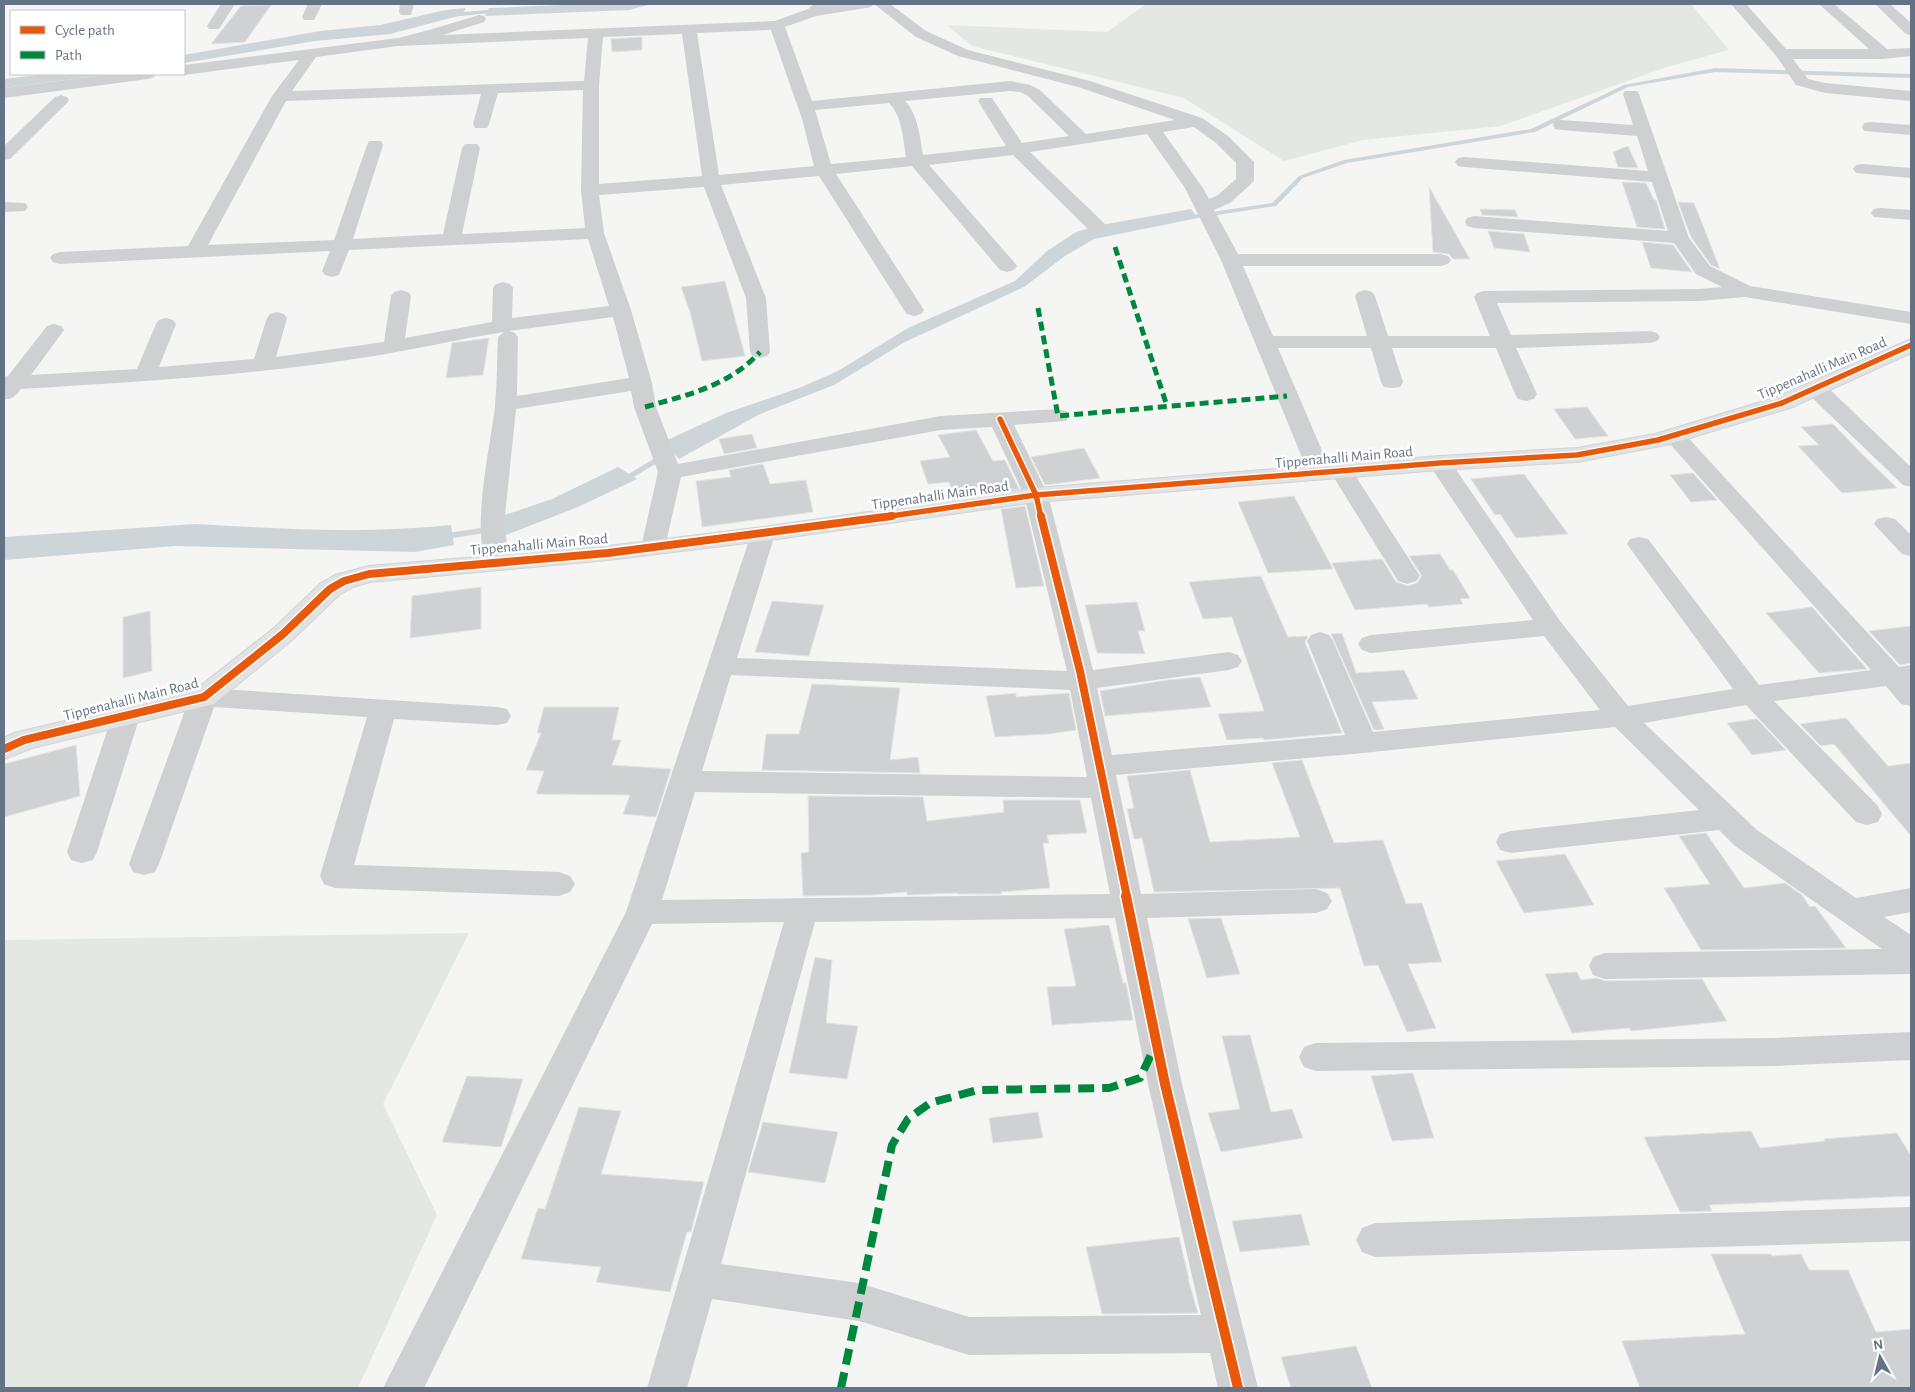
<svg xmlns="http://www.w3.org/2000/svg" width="1915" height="1392" font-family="'Alegreya Sans',sans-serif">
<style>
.green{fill:#e4e8e2}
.water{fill:#ced5d9}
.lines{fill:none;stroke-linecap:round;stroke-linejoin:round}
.stream{fill:#ced5d9;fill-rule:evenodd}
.building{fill:#d0d1d2;stroke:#e4e4e4}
.secondary-casing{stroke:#d0d2d3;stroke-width:2}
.street{fill:#cfd0d1;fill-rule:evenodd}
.secondary{fill:#e1e2e3;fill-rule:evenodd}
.quiet-far1{stroke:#00873e;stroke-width:5;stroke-dasharray:9 5;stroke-linecap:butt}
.quiet{stroke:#00873e;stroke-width:8;stroke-dasharray:16 8;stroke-linecap:butt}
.cycleway-far2-casing{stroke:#fff;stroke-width:8}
.cycleway-far1-casing{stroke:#fff;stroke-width:11}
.cycleway-casing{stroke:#fff;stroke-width:13}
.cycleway-far2{stroke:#e8590c;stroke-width:5.5}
.cycleway-far1{stroke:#e8590c;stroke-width:8}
.cycleway{stroke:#e8590c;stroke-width:10}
.labels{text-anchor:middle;stroke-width:5;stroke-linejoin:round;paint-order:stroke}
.street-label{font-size:15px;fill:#647285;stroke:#fff}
</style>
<rect width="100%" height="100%" fill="#f5f5f4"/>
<path class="green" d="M 1146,4 L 1691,4 L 1729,50 L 1667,67 L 1501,126 L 1363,140 L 1284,161 L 1184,98 L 972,46 L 947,25 L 1107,32 Z
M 469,933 L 383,1104 L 437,1215 L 358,1388 L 4,1388 L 4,940 Z"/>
<path class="water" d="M 586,4 L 652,4 L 629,10 L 485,16 L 489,8 Z
M 466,8 L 462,15 L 390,34 L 315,41 L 184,63 L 184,55 L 320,31 L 380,25 L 445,10 Z
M 47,74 L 113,74 L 4,88 L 4,79 Z
M 1191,209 L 1198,218 L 1094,239 L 1065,256 L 1024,287 L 905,342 L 834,385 L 760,414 L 679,459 L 663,442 L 726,413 L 799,388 L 838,371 L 908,328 L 1015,281 L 1047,251 L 1076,232 L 1101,225 Z
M 618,467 L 637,479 L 578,507 L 501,537 L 496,518 L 552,499 Z
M 196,524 C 281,529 367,534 451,525 L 454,545 L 415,552 L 175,546 L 4,560 L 4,537 Z"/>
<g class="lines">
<path class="stream" d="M 499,9 L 502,11 L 501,12 L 451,17 L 448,15 L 451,13 Z
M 1715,68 L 1911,74 L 1911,78 L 1715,72 L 1628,87 L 1535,132 L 1347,163 L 1303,178 L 1276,206 L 1185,220 L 1182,218 L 1185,216 L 1272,203 L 1299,176 L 1344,160 L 1531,129 L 1624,85 Z
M 662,454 L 665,454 L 669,456 L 622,484 L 619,485 L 615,482 Z
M 494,526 L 498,529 L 497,531 L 441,540 L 437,537 L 441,534 Z"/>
</g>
<path class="building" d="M 271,5 L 245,42 L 211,44 L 241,6 Z
M 642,37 L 642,50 L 612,52 L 611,39 Z
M 1628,146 L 1638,168 L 1618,167 L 1613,152 Z
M 1622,182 L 1646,183 L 1654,200 L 1656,200 L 1665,229 L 1637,227 Z
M 1429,187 L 1470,259 L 1453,259 L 1449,254 L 1433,252 Z
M 1678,202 L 1694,203 L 1720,269 L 1711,265 L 1691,237 Z
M 1480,209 L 1515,210 L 1518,217 L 1482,215 Z
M 1488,231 L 1524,234 L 1530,252 L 1494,248 Z
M 1642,242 L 1673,245 L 1692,272 L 1651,268 Z
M 725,281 L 745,356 L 702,361 L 690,312 L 681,287 Z
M 489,338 L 483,375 L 446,378 L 452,343 Z
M 1587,407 L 1608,436 L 1575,439 L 1554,409 Z
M 1833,424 L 1862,454 L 1897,488 L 1842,493 L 1798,446 L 1819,445 L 1801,427 Z
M 976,430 L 993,461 L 1005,460 L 1019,489 L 954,495 L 949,482 L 928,484 L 920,461 L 950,457 L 938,435 Z
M 752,434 L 757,448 L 724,454 L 719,439 Z
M 1084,448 L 1100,478 L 1045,485 L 1031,457 Z
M 763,464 L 770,484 L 806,480 L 813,512 L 702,527 L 696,481 L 731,477 L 729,470 Z
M 1693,473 L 1717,500 L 1691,502 L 1670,475 Z
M 1524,474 L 1568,534 L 1516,538 L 1500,514 L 1495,515 L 1471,479 Z
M 1294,496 L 1333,569 L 1268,573 L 1238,502 Z
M 1025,506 L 1044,586 L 1016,588 L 1001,509 Z
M 1440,554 L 1450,570 L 1453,570 L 1470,598 L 1460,599 L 1463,604 L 1429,607 L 1427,604 L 1355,610 L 1332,563 L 1382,559 L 1396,582 L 1408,586 L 1417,583 L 1422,576 L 1409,556 Z
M 1261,576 L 1288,637 L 1308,636 L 1305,642 L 1342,733 L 1264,740 L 1263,738 L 1227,740 L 1218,714 L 1264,711 L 1232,617 L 1203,619 L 1189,582 Z
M 481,587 L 481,629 L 410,638 L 412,596 Z
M 772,601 L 824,605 L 809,656 L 755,652 Z
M 1137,602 L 1145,631 L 1138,631 L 1145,654 L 1097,653 L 1085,605 Z
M 1812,607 L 1867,669 L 1819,673 L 1766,613 Z
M 150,611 L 152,671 L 123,678 L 123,617 Z
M 1911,626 L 1911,663 L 1900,665 L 1869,631 Z
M 1342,633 L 1356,673 L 1404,670 L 1418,699 L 1372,702 L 1384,729 L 1374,730 L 1331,634 Z
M 1200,677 L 1211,707 L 1105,716 L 1100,691 L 1167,680 Z
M 812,684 L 900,688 L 890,760 L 918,757 L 920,773 L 762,770 L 766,734 L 799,734 Z
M 1016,693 L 1016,697 L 1069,693 L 1076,730 L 1049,734 L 995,737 L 986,696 Z
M 544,707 L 619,707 L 612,740 L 621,740 L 612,765 L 671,769 L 656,817 L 623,814 L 630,795 L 536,794 L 544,771 L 526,770 L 541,733 L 537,733 Z
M 1846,718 L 1888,766 L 1911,763 L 1911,836 L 1834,744 L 1821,746 L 1800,724 Z
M 1757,719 L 1786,750 L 1752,755 L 1727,723 Z
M 76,745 L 80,796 L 4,817 L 4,764 Z
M 1302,760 L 1334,843 L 1383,840 L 1406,904 L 1422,903 L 1442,962 L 1408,964 L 1436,1028 L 1407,1032 L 1378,965 L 1364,966 L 1340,888 L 1154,892 L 1142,838 L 1134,839 L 1127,809 L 1134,808 L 1127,776 L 1190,770 L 1210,842 L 1300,837 L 1272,763 Z
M 808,796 L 923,797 L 927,821 L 1004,812 L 1003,800 L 1080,800 L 1087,833 L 1047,835 L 1049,843 L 1043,843 L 1050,888 L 1001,892 L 1001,894 L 958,894 L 958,893 L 907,895 L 907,892 L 871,895 L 803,896 L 801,853 L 809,852 Z
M 1706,833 L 1744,888 L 1785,883 L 1802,895 L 1810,907 L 1815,906 L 1846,948 L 1701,950 L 1664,888 L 1710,884 L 1679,836 Z
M 1565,854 L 1594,905 L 1524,913 L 1496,861 Z
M 1221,918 L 1240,974 L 1207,978 L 1188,919 Z
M 1109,925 L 1123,983 L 1126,983 L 1133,1020 L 1052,1025 L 1047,987 L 1076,986 L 1064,929 Z
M 815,957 L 832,960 L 826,1023 L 858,1026 L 847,1079 L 789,1073 Z
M 1577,972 L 1581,980 L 1597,978 L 1605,981 L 1702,979 L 1727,1021 L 1631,1031 L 1629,1028 L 1572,1033 L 1545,974 Z
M 1250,1035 L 1271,1112 L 1292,1109 L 1303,1138 L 1221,1152 L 1208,1113 L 1240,1109 L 1222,1036 Z
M 1413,1073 L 1434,1138 L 1392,1141 L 1371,1076 Z
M 467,1076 L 523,1079 L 501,1147 L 442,1142 Z
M 579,1107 L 621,1111 L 601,1174 L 704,1182 L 691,1232 L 687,1232 L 670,1292 L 596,1282 L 601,1267 L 521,1259 L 538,1208 L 545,1209 Z
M 1038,1112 L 1043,1138 L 993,1143 L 989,1118 Z
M 763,1122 L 838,1132 L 825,1183 L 748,1172 Z
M 1751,1131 L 1760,1148 L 1825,1141 L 1824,1139 L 1897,1133 L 1911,1156 L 1911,1196 L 1709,1205 L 1712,1211 L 1680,1212 L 1644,1137 Z
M 1301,1214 L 1310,1245 L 1240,1252 L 1232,1221 Z
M 1179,1237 L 1189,1279 L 1188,1279 L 1198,1313 L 1102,1314 L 1086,1247 Z
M 1711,1254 L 1771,1254 L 1772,1256 L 1801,1254 L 1809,1270 L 1848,1270 L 1876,1332 L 1911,1329 L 1911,1388 L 1640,1388 L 1622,1341 L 1745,1334 Z
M 1356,1346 L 1372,1388 L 1291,1388 L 1281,1357 Z"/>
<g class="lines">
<g class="secondary-casing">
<path id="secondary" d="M 1911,339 L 1911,353 L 1790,408 L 1666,445 L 1577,462 L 1440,470 L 1036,502 L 763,541 L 608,560 L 370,582 L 353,587 L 339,595 L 292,640 L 214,704 L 32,748 L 4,759 L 4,738 L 14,733 L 195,690 L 274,628 L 321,583 L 335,575 L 369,566 L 608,546 L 763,527 L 1036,488 L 1440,456 L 1577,448 L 1655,434 L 1774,398 Z"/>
</g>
<path class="street" d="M 221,4 L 235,4 L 219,29 L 209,29 L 207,26 Z
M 308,4 L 322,4 L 314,20 L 304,20 L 302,17 Z
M 400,4 L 414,4 L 411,15 L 401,15 L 399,12 Z
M 814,4 L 829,4 L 828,5 L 873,4 L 871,7 L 866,8 L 816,16 L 785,27 L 812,101 L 1010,81 L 1030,85 L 1040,90 L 1086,134 L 1175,120 L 1078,87 L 958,56 L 916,37 L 874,4 L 890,4 L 926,31 L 968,50 L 1090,81 L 1202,118 L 1228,136 L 1254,162 L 1254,180 L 1251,184 L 1230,203 L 1214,210 L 1238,254 L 1441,254 L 1448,256 L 1451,260 L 1448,264 L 1441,266 L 1243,266 L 1273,336 L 1367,336 L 1355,296 L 1358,292 L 1365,290 L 1372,292 L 1375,296 L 1388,336 L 1490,336 L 1474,297 L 1477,293 L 1484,291 L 1699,289 L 1722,287 L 1696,274 L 1674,243 L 1474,228 L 1467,226 L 1465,222 L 1467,218 L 1474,216 L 1668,231 L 1652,182 L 1464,167 L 1458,166 L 1455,162 L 1458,158 L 1464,157 L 1648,171 L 1637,136 L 1561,130 L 1555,129 L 1553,125 L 1555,121 L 1561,120 L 1633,125 L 1623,94 L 1625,91 L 1637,91 L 1639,94 L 1689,238 L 1710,266 L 1750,286 L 1911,312 L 1911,324 L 1745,297 L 1699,301 L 1497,303 L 1511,335 L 1650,331 L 1657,333 L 1660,337 L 1657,341 L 1650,343 L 1516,348 L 1537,394 L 1534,399 L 1526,401 L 1518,399 L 1515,394 L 1496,348 L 1392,348 L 1403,382 L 1400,387 L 1392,388 L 1384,387 L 1381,382 L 1371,348 L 1278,348 L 1330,469 L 1333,466 L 1341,464 L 1349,466 L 1420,576 L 1416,581 L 1407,584 L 1398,581 L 1331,473 L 1328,477 L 1320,479 L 1312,477 L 1308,472 L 1221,260 L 1185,188 L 1147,134 L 1030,152 L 1104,223 L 1106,227 L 1104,231 L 1097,233 L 1090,231 L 1013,155 L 929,165 L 1014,262 L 1017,266 L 1014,270 L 1007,272 L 1000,270 L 912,166 L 836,174 L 924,310 L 921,314 L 914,316 L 907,314 L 904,310 L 819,176 L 721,185 L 766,298 L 770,352 L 767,356 L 760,358 L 753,356 L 750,352 L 746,298 L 704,187 L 599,195 L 604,233 L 631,310 L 652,383 L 656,407 L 678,464 L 941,416 L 1058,409 L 1066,411 L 1069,416 L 1066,421 L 1014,425 L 1048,495 L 1093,670 L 1229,652 L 1238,655 L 1242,661 L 1238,667 L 1229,670 L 1097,688 L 1112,755 L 1345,735 L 1307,641 L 1311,635 L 1320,632 L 1329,635 L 1333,641 L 1373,732 L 1600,710 L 1544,636 L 1371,653 L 1362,650 L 1358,644 L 1362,638 L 1371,635 L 1533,620 L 1428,463 L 1432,458 L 1440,456 L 1448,458 L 1560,621 L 1628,706 L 1733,689 L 1627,544 L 1630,539 L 1639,537 L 1648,539 L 1759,685 L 1871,670 L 1662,435 L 1665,430 L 1673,428 L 1681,430 L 1899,667 L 1911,665 L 1911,706 L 1901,704 L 1886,686 L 1774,701 L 1878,806 L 1882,814 L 1878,822 L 1867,825 L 1856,822 L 1746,705 L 1644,723 L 1757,830 L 1856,898 L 1911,888 L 1911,912 L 1884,917 L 1911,935 L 1911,974 L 1605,979 L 1593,975 L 1589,966 L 1593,957 L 1605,953 L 1882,949 L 1735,846 L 1719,830 L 1511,853 L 1500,850 L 1496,842 L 1500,834 L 1511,831 L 1699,810 L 1615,727 L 1353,754 L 1116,775 L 1141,894 L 1316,889 L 1327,893 L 1332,901 L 1327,909 L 1316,913 L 1147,918 L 1182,1084 L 1258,1388 L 1218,1388 L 1210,1353 L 969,1355 L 859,1321 L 712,1299 L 687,1388 L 647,1388 L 784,922 L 652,924 L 424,1388 L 383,1388 L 626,912 L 751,534 L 754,529 L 763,527 L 772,529 L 775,534 L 737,658 L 1067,671 L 1024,495 L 992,427 L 941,430 L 681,477 L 665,547 L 662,552 L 653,554 L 644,552 L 641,547 L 658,472 L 634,407 L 631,391 L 516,409 L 504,525 L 510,562 L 507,567 L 498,570 L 489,567 C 469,538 491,443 495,406 C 497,383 497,360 498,337 L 504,332 C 453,340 404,352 354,359 C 244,376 132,382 21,389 C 16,395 13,400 4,399 L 4,377 L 8,376 L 47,326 L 54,324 L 61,326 L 64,330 L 31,375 L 137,369 L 156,324 L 159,320 L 166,318 L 173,320 L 176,324 L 159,367 L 254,359 L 267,318 L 270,314 L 277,312 L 284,314 L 287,318 L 276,357 L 384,342 L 391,296 L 394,292 L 401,290 L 408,292 L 411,296 L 405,338 L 492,322 L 493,288 L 496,284 L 503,282 L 510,284 L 513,288 L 512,318 L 609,306 L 588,239 L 349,250 L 339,275 L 332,277 L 325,275 L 322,271 L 330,251 L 60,264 L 53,262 L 50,258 L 53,254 L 60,252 L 188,246 L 272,96 L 299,60 L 184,75 L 180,74 L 184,74 L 184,65 L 398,38 L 429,30 L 479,15 L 484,16 L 486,19 L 484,22 L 443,35 L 775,21 L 808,9 ZM 771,30 L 802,119 L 814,166 L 719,175 L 697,33 ZM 682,34 L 702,176 L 599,184 L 599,85 L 603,37 ZM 588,38 L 584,81 L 292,91 L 316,57 L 398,46 ZM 583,90 L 581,190 L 585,228 L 462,234 L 480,148 L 477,144 L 465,144 L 462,148 L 443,234 L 353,239 L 383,145 L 381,141 L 369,141 L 367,145 L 334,240 L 208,245 L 286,101 L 481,94 L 473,124 L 475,128 L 487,128 L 489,124 L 498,93 ZM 1010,91 L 1020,92 L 1028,96 L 1069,136 L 1022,143 L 992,98 L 980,98 L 978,101 L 1006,146 L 923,155 C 920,138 918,114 905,101 ZM 889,103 C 902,116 903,138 906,157 L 831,164 L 815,110 ZM 1194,127 L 1216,143 L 1236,163 L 1236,179 L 1218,195 L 1209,199 L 1203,188 L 1163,132 ZM 613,317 L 629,378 L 517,396 L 518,337 L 515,333 L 509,331 ZM 731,675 L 1070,690 L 1087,777 L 702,771 ZM 695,792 L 1091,798 L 1110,894 L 662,900 ZM 1115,918 L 1148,1084 L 1201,1315 L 969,1317 L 859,1283 L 721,1264 L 815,922 Z
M 1731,4 L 1746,4 L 1786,49 L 1869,49 L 1819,4 L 1834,4 L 1887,49 L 1911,48 L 1911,56 L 1883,59 L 1793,59 L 1808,79 L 1825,83 L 1911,91 L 1911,101 L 1825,93 L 1796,85 L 1777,57 Z
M 1875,4 L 1890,4 L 1911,23 L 1911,35 L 1906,34 Z
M 114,74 L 156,74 L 154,77 L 148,79 L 4,98 L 4,88 Z
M 61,95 L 67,97 L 69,100 L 67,103 L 10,159 L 4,160 L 4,146 L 55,97 Z
M 1870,122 L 1911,125 L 1911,135 L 1864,131 L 1862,127 L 1864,123 Z
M 1862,164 L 1911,168 L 1911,178 L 1856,173 L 1853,169 L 1856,165 Z
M 4,202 L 25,203 L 28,207 L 25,211 L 4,212 Z
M 1880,208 L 1911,210 L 1911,220 L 1874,217 L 1871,213 L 1874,209 Z
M 1815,382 L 1823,383 L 1911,467 L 1911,487 L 1903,485 L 1807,393 L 1804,388 L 1807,383 Z
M 1886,517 L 1895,519 L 1911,535 L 1911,556 L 1902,554 L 1874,524 L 1877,519 Z
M 204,688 L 497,707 L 507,709 L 511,716 L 507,723 L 497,725 L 394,719 L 354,865 L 559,872 L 570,876 L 575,884 L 570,892 L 559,896 L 335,888 L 324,884 L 320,876 L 367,717 L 214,707 L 159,864 L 155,872 L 144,875 L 133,872 L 129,864 L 190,697 L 194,690 Z
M 126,707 L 136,709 L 140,716 L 97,852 L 93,860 L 82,863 L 71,860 L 67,852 L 112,716 L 116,709 Z
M 1911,1032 L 1911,1060 L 1772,1066 L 1316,1071 L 1304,1067 L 1299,1057 L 1304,1047 L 1316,1043 L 1772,1038 Z
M 1911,1207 L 1911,1241 L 1375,1257 L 1362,1252 L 1356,1240 L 1362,1228 L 1375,1223 Z"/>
<use href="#secondary" class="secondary"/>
<path class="quiet-far1" d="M 1115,247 L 1167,406
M 1038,308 L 1058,416 L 1287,396
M 645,407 C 687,395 729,386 760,352"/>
<path class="quiet" d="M 841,1388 L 892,1145 L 908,1119 L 930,1103 L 978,1090 L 1109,1088 L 1140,1078 L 1156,1044"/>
<g class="cycleway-far2-casing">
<path id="cycleway-far2" d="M 1000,419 L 1036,495 L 1041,517
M 884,517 L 1036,495 L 1440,463 L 1577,455 L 1658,440 L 1782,403 L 1911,345"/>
</g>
<g class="cycleway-far1-casing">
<path id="cycleway-far1" d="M 1041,516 L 1080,671 L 1127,897
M 4,749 L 24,740 L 204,697 L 283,634 L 330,589 L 344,581 L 369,574 L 608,553 L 892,516"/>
</g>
<g class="cycleway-casing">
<path id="cycleway" d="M 1126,896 L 1165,1084 L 1238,1388"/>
</g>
<use href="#cycleway-far2" class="cycleway-far2"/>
<use href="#cycleway-far1" class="cycleway-far1"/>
<use href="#cycleway" class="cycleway"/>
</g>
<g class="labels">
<g class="street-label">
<text transform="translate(1822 368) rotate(-23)" y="5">Tippenahalli Main Road</text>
<text transform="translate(1344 457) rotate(-5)" y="5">Tippenahalli Main Road</text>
<text transform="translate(940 495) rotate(-8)" y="5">Tippenahalli Main Road</text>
<text transform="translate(539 544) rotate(-5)" y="5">Tippenahalli Main Road</text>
<text transform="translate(131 699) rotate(-14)" y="5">Tippenahalli Main Road</text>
</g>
</g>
<rect width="1915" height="1392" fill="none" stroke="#647285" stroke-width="10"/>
<rect x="10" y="10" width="175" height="65" fill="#ffffff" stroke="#c1c7ce"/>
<rect x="20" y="26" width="25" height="8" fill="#e8590c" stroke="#c1c7ce"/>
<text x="55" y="35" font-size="15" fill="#647285">Cycle path</text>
<rect x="20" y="51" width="25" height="8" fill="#00873e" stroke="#c1c7ce"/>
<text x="55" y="60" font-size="15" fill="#647285">Path</text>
<g transform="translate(1880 1357) rotate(352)" stroke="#ffffff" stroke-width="4" paint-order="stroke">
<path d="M0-4L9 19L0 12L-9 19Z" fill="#647285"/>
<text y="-8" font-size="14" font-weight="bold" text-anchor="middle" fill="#647285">N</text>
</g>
</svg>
